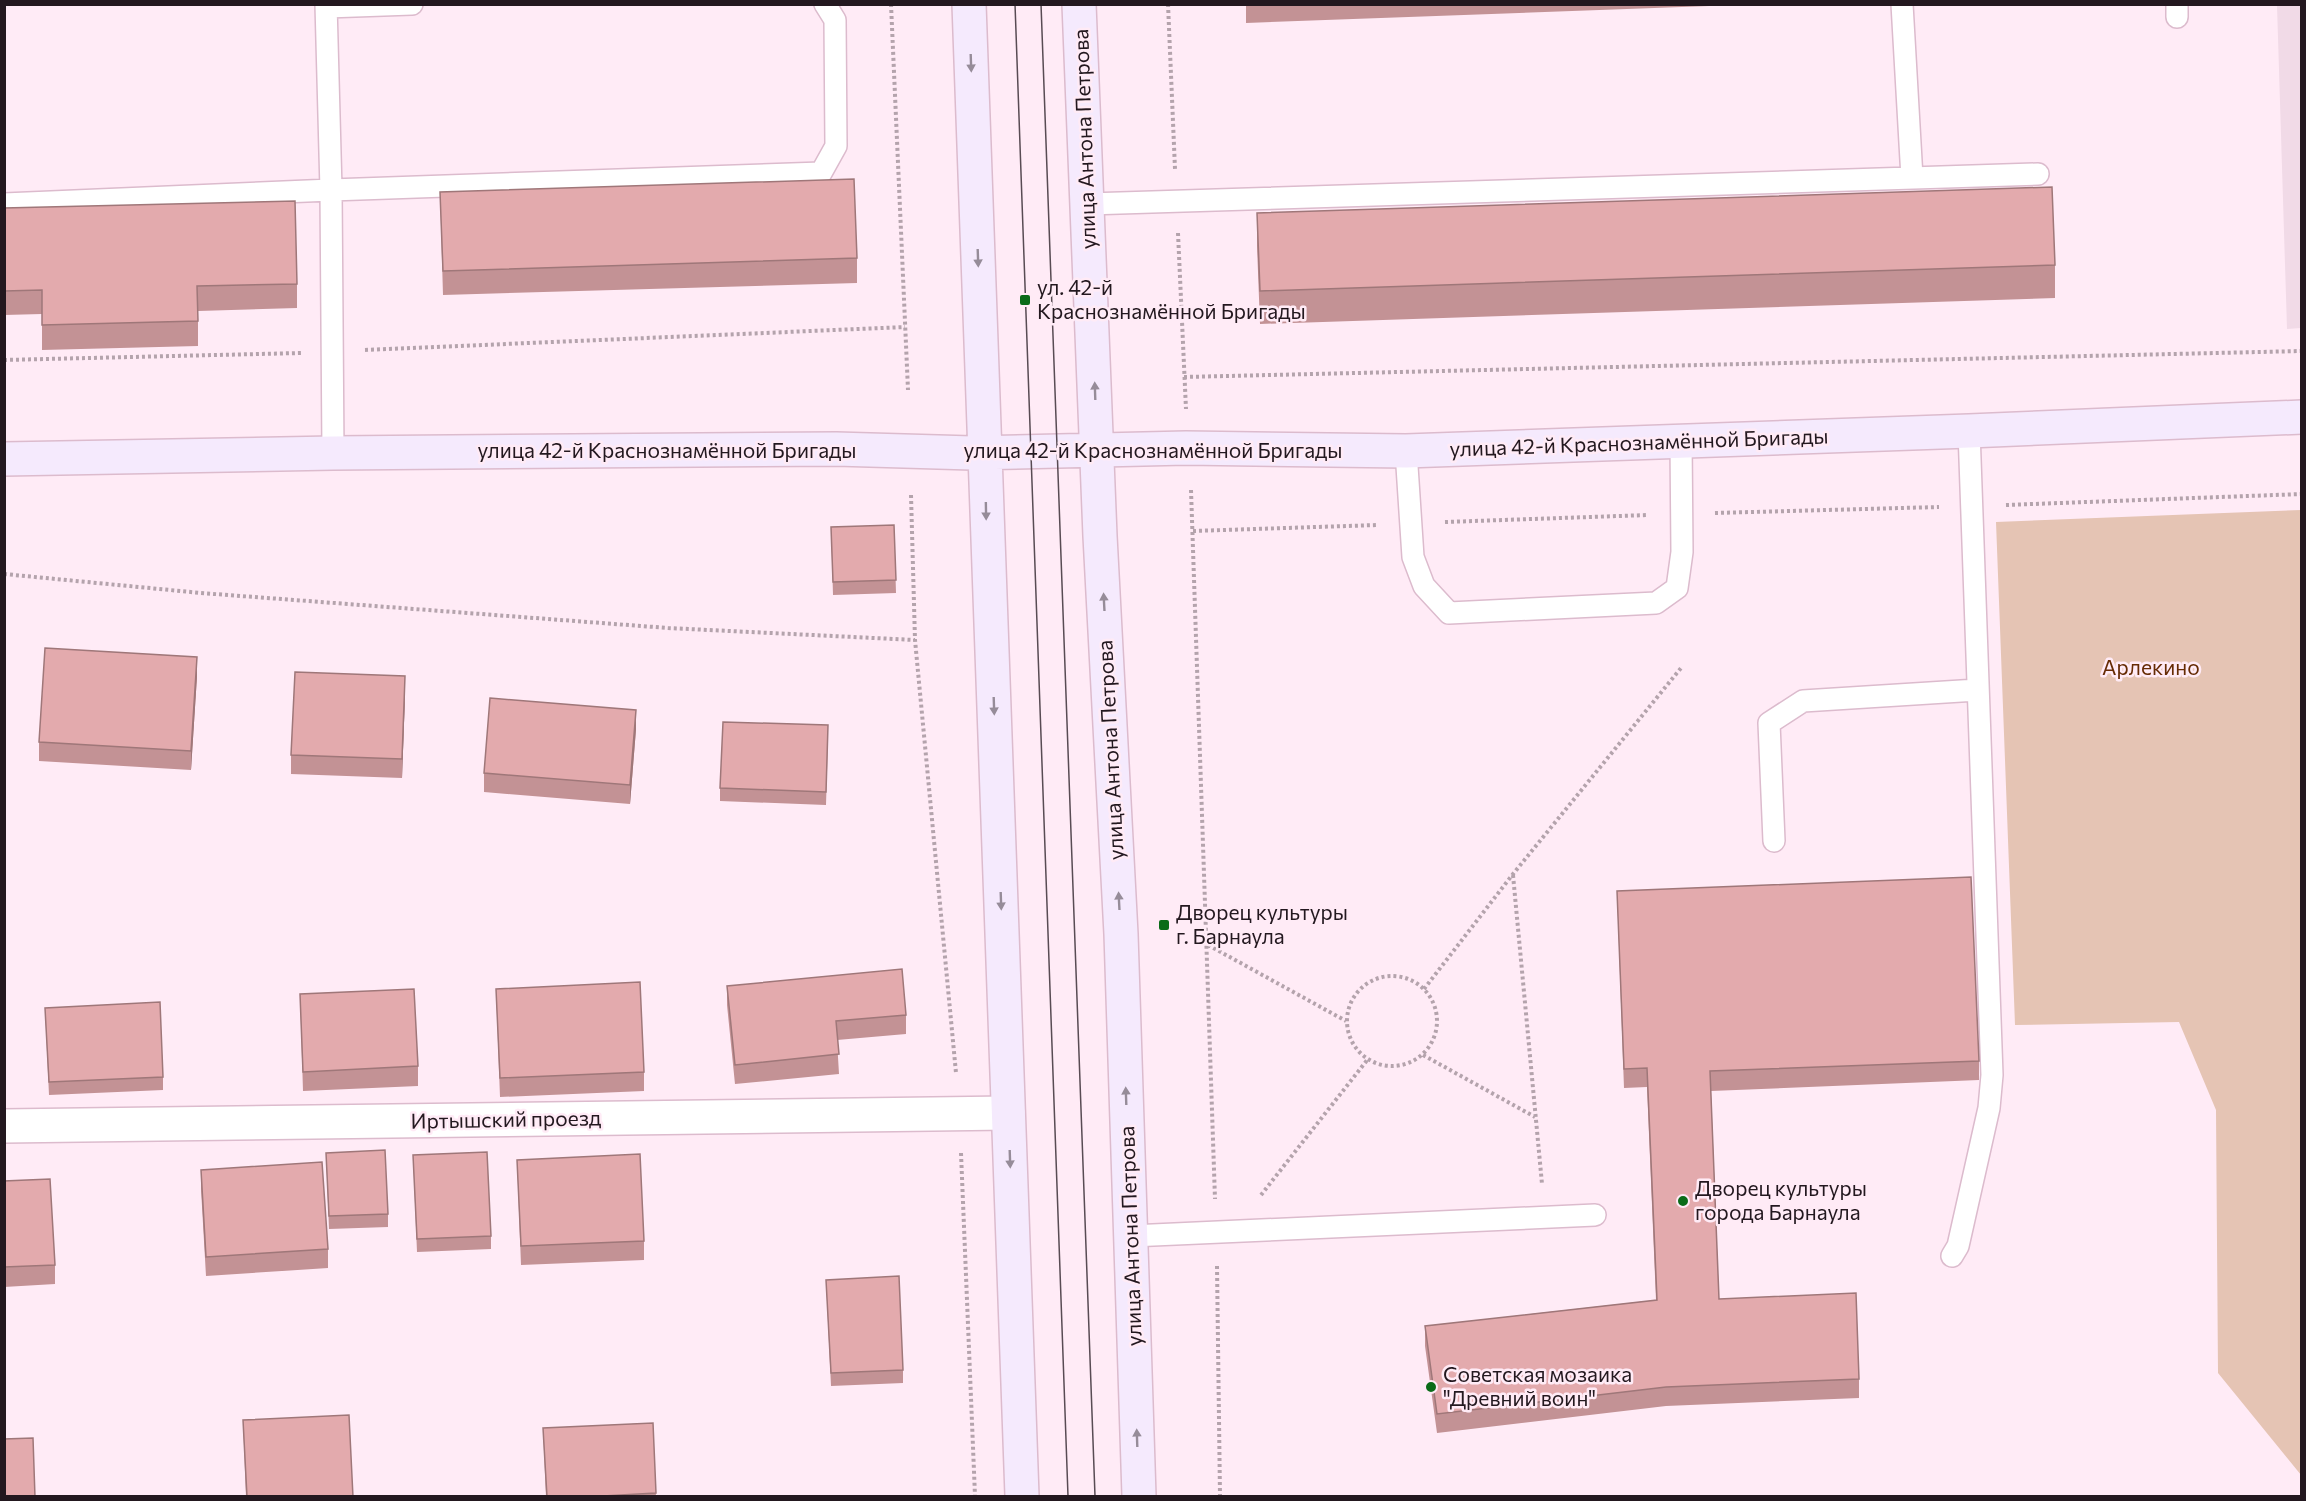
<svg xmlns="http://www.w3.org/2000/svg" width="2306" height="1501" font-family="Commissioner,sans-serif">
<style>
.built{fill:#f1dae7}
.green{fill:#e5c4b4}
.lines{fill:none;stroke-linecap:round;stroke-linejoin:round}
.lane-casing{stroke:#dcbbcd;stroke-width:24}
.street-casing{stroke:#dcbbcd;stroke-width:36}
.secondary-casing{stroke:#dcbbcd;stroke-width:36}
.path{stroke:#b4a3ac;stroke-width:4;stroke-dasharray:3 3;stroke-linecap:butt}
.lane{stroke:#fff;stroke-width:21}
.street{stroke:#fff;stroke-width:33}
.secondary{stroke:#f5eafd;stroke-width:33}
.tram{stroke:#584b53;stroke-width:1.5}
.wall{fill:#c39295}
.shaded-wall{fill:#9f7779}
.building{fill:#e3aaad;stroke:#9f7779;stroke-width:1.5}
.oneway{fill:#968c99}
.poi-dot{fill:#0a6b18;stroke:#ffebf6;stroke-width:2}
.labels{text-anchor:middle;stroke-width:5;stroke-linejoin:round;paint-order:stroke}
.street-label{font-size:21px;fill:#23181f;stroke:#ffebf6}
.poi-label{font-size:21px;fill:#23181f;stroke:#ffebf6;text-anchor:start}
.park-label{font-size:21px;fill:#662b04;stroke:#ffebf6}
</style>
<rect width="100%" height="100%" fill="#ffebf6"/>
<path class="built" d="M 2277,5 L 2301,5 L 2301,328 L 2287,329 Z"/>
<path class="green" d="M 2301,510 L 2302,510 L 2301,1475 L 2218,1373 L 2216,1110 L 2179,1022 L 2015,1025 L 1996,522 Z"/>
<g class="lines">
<g class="lane-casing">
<path id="lane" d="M 326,4 L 331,190 L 333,453
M 1902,4 L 1912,178
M 2177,4 L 2177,17
M 327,7 L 412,4
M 4,204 L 331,190 L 821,173 L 836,146 L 835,20 L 825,4
M 1088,204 L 2038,174
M 1406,451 L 1413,557 L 1424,586 L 1449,613 L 1656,603 L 1677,588 L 1682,552 L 1681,441
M 1774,841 L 1769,723 L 1803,701 L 1977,690
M 1131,1236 L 1595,1215
M 1952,1256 L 1958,1246 L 1989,1108 L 1992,1075 L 1969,431"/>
</g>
<g class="street-casing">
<path id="street" d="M 4,1126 L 1008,1113"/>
</g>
<g class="secondary-casing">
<path id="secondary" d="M 969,4 L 1022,1496
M 1079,4 L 1100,536 L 1121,934 L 1139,1496
M 4,459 L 333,453 L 836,449 L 972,453 L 1186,448 L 1406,451 L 1969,431 L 2302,417"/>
</g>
<path class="path" d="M 891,4 L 908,390
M 1168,4 L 1175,169
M 1178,233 L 1186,409
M 365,350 L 905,327
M 4,360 L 301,353
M 1184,377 L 2302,351
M 1191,490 L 1215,1199
M 911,495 L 915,640 L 956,1073
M 2006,505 L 2302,494
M 1715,513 L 1939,507
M 1445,522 L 1648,515
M 1193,531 L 1378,525
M 4,574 L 201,593 L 668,628 L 915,640
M 1513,875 L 1542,1184
M 1208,945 L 1346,1021
M1347 1021a45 45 0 1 1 90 0a45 45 0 1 1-90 0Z
M 1424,989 L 1513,874 L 1681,668
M 1423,1055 L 1535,1117
M 961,1153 L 975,1496
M 1261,1195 L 1368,1059
M 1217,1266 L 1220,1496"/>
<use href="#lane" class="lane"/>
<use href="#street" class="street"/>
<use href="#secondary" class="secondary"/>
<path class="tram" d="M 1015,4 L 1068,1496
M 1041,4 L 1095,1496"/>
</g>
<path class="wall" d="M 1246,4 L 1764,4 L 1246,23 Z
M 440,192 L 857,258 L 857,283 L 443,295 Z
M 4,208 L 297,284 L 297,308 L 198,311 L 198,346 L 42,350 L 42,314 L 4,315 Z
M 1257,213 L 2055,265 L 2055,298 L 1260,324 L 1257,246 Z
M 894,525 L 896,593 L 833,595 L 831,527 Z
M 197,676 L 191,770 L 39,761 L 39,742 Z
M 405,695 L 402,778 L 291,774 L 291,755 Z
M 636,729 L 630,804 L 484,792 L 484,773 Z
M 828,739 L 826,805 L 720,801 L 720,788 Z
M 1617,891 L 1979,1061 L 1979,1080 L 1711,1091 L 1719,1299 L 1859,1379 L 1859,1398 L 1666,1406 L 1437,1433 L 1425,1346 L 1425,1326 L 1656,1300 L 1647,1087 L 1624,1088 Z
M 727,986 L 906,1015 L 906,1034 L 837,1040 L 839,1074 L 735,1084 L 727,1005 Z
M 496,989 L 644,1072 L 644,1091 L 500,1097 Z
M 300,994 L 418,1066 L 418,1086 L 303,1091 Z
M 45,1008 L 163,1077 L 163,1090 L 49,1095 Z
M 326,1153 L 388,1214 L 388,1227 L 329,1229 Z
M 413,1155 L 491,1236 L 491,1249 L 417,1252 Z
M 517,1160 L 644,1241 L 644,1260 L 521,1265 Z
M 201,1170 L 328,1249 L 328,1268 L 206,1276 L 201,1189 Z
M 4,1181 L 55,1265 L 55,1284 L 4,1287 Z
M 826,1280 L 903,1370 L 903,1383 L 831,1386 Z
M 243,1420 L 353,1497 L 246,1497 Z
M 653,1423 L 656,1497 L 546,1497 L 543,1428 Z"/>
<path class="shaded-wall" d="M 197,657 L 197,676 L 191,770 L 191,751 Z
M 405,676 L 405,695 L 402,778 L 402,759 Z
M 636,710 L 636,729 L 630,804 L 630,785 Z"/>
<path class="building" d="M 854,179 L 857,258 L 443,271 L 440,192 Z
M 2052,187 L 2055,265 L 1260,291 L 1257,213 Z
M 295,201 L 297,284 L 197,286 L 198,321 L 42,325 L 42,290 L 4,291 L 4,208 Z
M 894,525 L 896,580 L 833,582 L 831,527 Z
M 45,648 L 197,657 L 191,751 L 39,742 Z
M 295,672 L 405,676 L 402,759 L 291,755 Z
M 490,698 L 636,710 L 630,785 L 484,773 Z
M 723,722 L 828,725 L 826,792 L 720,788 Z
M 1971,877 L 1979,1061 L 1710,1071 L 1719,1299 L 1856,1293 L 1859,1379 L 1666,1387 L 1437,1414 L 1425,1326 L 1657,1300 L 1647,1068 L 1624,1069 L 1617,891 Z
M 902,969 L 906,1015 L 836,1021 L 839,1054 L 735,1065 L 727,986 Z
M 640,982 L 644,1072 L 500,1078 L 496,989 Z
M 414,989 L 418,1066 L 303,1072 L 300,994 Z
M 160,1002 L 163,1077 L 49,1082 L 45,1008 Z
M 385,1150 L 388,1214 L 329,1216 L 326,1153 Z
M 487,1152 L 491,1236 L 417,1239 L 413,1155 Z
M 640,1154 L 644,1241 L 521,1246 L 517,1160 Z
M 322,1162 L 328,1249 L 206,1257 L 201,1170 Z
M 50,1179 L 55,1265 L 4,1267 L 4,1181 Z
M 899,1276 L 903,1370 L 831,1373 L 826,1280 Z
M 349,1415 L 353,1497 L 247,1497 L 243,1420 Z
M 653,1423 L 656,1493 L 585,1497 L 547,1497 L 543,1428 Z
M 33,1438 L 35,1497 L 4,1497 L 4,1439 Z"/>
<defs><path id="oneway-solid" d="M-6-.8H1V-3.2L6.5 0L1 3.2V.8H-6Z" transform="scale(1.5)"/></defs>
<g class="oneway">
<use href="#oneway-solid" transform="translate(971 63) rotate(88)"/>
<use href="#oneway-solid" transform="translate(978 258) rotate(88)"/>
<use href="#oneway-solid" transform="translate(1095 391) rotate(-92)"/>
<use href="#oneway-solid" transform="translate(986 511) rotate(89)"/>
<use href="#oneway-solid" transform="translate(1104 602) rotate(-93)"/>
<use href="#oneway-solid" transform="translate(994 706) rotate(88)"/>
<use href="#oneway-solid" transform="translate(1001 901) rotate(88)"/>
<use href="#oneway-solid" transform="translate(1119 901) rotate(-93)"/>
<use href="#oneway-solid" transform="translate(1126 1096) rotate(-92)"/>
<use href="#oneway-solid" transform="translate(1010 1159) rotate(88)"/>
<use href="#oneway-solid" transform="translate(1137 1438) rotate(-92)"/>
</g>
<g class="poi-dot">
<rect x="1019" y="294" width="12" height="12" rx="3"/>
<rect x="1158" y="919" width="12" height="12" rx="3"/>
<circle cx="1683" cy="1201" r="6"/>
<circle cx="1431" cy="1387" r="6"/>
</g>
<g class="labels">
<g class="street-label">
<text transform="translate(1085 139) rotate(-92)" y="7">улица Антона Петрова</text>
<text transform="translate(1639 443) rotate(-2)" y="7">улица 42-й Краснознамённой Бригады</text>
<text x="667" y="458">улица 42-й Краснознамённой Бригады</text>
<text x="1153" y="458">улица 42-й Краснознамённой Бригады</text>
<text transform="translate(1111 750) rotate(-93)" y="7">улица Антона Петрова</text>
<text transform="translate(506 1120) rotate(-1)" y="7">Иртышский проезд</text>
<text transform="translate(1131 1236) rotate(-92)" y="7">улица Антона Петрова</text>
</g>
<g class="poi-label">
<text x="1037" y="295">ул. 42-й<tspan x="1037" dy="24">Краснознамённой Бригады</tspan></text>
<text x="1176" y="920">Дворец культуры<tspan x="1176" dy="24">г. Барнаула</tspan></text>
<text x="1695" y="1196">Дворец культуры<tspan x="1695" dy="24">города Барнаула</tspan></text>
<text x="1443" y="1382">Советская мозаика<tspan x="1443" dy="24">"Древний воин"</tspan></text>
</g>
<g class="park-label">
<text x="2151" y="675">Арлекино</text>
</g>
</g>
<rect width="2306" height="1501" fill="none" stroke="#23181f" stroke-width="12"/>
</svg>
